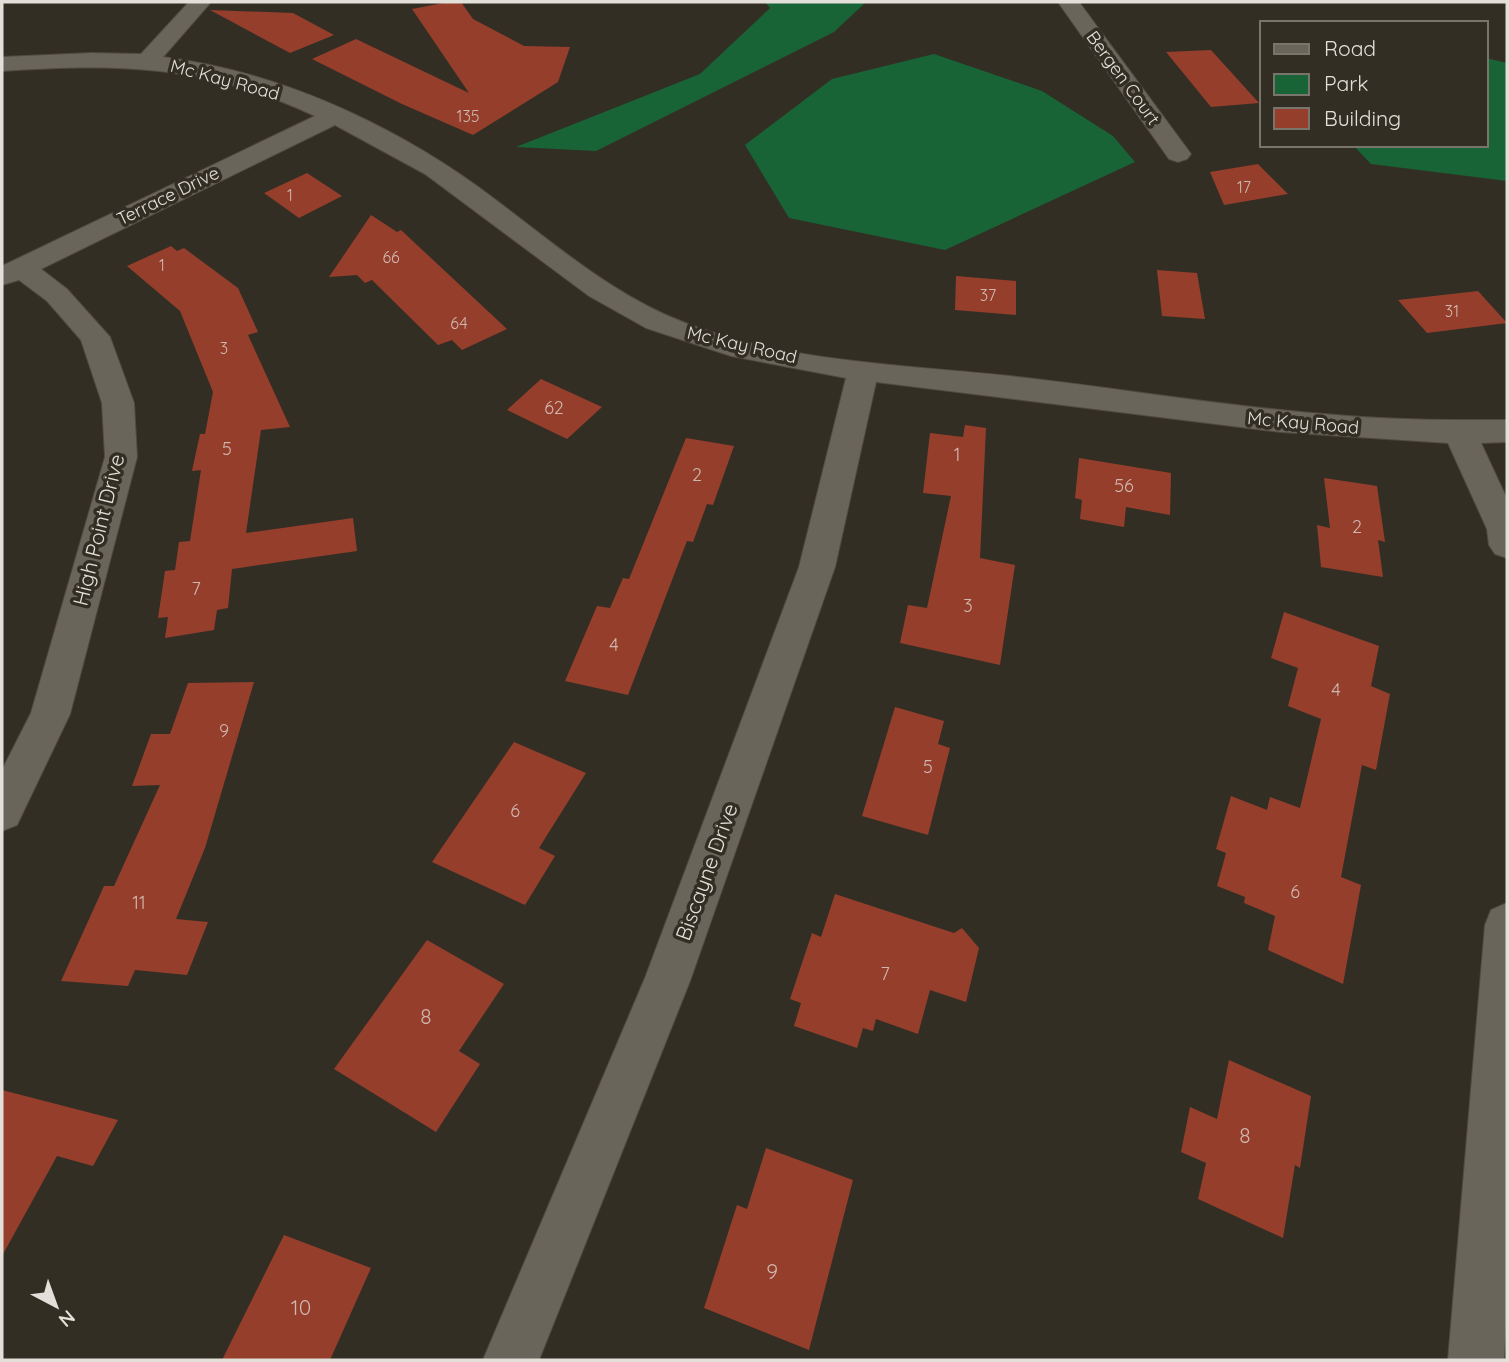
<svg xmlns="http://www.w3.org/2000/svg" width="1509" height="1362" font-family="Quicksand,sans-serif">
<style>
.green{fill:#186437}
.building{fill:#953e2c}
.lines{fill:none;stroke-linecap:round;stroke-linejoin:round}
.minor-casing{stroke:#4f4a42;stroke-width:2}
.minor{fill:#6a655a;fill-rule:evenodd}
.labels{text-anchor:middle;stroke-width:7;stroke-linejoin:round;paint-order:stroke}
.far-number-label{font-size:16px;fill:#d0b7ae}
.far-street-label{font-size:18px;fill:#e3dfd9;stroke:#332e24}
.number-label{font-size:18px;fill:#d0b7ae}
.street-label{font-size:21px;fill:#e3dfd9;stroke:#332e24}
.near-number-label{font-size:21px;fill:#d0b7ae}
</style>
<rect width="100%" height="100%" fill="#332e24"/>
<path class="green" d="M 765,2 L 866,2 L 834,32 L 596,151 L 516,147 L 700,74 L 770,8 Z
M 934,54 L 1042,91 L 1113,136 L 1135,162 L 945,250 L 789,218 L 745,145 L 832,79 Z
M 1486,58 L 1507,63 L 1507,181 L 1371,164 L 1353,145 L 1486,145 Z"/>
<path class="building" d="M 448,2 L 461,2 L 473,19 L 524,46 L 570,47 L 558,82 L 473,135 L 402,104 L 312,59 L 356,39 L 469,93 L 412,9 Z
M 210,10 L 293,13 L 334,35 L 290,53 Z
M 1211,50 L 1259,103 L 1211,107 L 1166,52 Z
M 1258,164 L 1288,194 L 1224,205 L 1210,172 Z
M 307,173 L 342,196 L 299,218 L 264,193 Z
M 371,215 L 397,232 L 401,230 L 507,329 L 462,350 L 452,340 L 438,345 L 372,280 L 365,283 L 357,275 L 329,277 Z
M 171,246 L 177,251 L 184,248 L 238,288 L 258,332 L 248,335 L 290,427 L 261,430 L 246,533 L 353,518 L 357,551 L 232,569 L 228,608 L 217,610 L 214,630 L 165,638 L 168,617 L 158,618 L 165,571 L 175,570 L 179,542 L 190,541 L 201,470 L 192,471 L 200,434 L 205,434 L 213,392 L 180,311 L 127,266 Z
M 1157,270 L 1197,273 L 1205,319 L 1162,316 Z
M 956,276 L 1016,281 L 1016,315 L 955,310 Z
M 1478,291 L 1507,323 L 1427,333 L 1398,300 Z
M 541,379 L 602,407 L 567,439 L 507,410 Z
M 965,425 L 986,428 L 980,558 L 1015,565 L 1000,665 L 900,643 L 908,605 L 927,608 L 951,496 L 923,493 L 930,433 L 963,437 Z
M 686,438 L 734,446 L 713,505 L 707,504 L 693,542 L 687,541 L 628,695 L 565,681 L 597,606 L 610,608 L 623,578 L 629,579 Z
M 1079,458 L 1171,473 L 1170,515 L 1126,507 L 1124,527 L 1080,519 L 1082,500 L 1075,498 Z
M 1324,478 L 1377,486 L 1385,542 L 1378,540 L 1383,577 L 1321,567 L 1317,525 L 1330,528 Z
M 1284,612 L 1379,646 L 1371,686 L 1390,694 L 1376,770 L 1362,765 L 1341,877 L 1361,885 L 1343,984 L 1268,950 L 1275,916 L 1244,903 L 1245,897 L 1217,886 L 1226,853 L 1216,849 L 1231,796 L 1267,810 L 1270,797 L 1300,808 L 1321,719 L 1288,706 L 1298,668 L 1271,658 Z
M 254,682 L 205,848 L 176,919 L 208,922 L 187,975 L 135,970 L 128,986 L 61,981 L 104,886 L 114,886 L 160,785 L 132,786 L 151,734 L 170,734 L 188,683 Z
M 895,707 L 944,721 L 938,744 L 950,748 L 928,835 L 862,816 Z
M 514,742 L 586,773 L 539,848 L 555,856 L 525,905 L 432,862 Z
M 835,894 L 954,933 L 962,928 L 979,948 L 966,1002 L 930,990 L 918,1034 L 876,1019 L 873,1031 L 863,1028 L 857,1048 L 794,1026 L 801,1003 L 790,999 L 812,933 L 821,937 Z
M 427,940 L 504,984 L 459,1051 L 480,1064 L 436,1132 L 334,1069 Z
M 1229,1060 L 1311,1096 L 1300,1168 L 1295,1165 L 1283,1238 L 1198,1199 L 1206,1163 L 1181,1152 L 1190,1107 L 1217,1119 Z
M 2,1090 L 118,1120 L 93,1166 L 57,1156 L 2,1256 Z
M 766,1148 L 853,1180 L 809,1350 L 704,1308 L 737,1205 L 747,1209 Z
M 284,1235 L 371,1268 L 330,1360 L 222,1360 Z"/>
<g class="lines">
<g class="minor-casing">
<path id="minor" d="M 189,2 L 211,2 L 163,57 C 275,71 386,121 477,186 C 539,231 596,283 666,315 C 772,362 896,364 1010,376 C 1119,388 1227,407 1336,415 C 1393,420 1450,420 1507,420 L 1507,442 L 1481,443 L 1507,499 L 1507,558 L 1495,554 L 1489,545 L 1487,529 L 1448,443 L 1281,432 L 876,382 L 835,567 L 690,981 L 539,1360 L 483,1360 L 645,978 L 799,567 L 846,378 L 731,356 L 646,328 L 589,296 L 425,174 L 335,125 L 41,269 L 67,289 L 110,337 L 134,403 L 137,457 L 70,714 L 17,825 L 2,831 L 2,770 L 31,713 L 105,457 L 102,403 L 81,340 L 47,301 L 19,280 L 2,285 L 2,266 L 315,116 C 204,65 121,63 2,71 L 2,57 L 91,53 L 141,54 Z
M 1058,2 L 1079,2 L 1191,154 L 1187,159 L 1178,162 L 1169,159 Z
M 1507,903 L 1507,1303 L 1504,1360 L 1448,1360 L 1485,925 L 1491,910 Z"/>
</g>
<use href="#minor" class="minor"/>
</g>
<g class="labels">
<g class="far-number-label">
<text x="468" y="122">135</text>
<text x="1244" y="193">17</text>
<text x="290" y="201">1</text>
<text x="391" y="263">66</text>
<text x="162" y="271">1</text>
<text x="988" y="301">37</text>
<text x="1452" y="317">31</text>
<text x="459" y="329">64</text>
<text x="224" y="354">3</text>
</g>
<g class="far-street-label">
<text transform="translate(1123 78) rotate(54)" y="6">Bergen Court</text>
<text transform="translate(225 80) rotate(15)" y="6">Mc Kay Road</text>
<text transform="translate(168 196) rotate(-26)" y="6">Terrace Drive</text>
<text transform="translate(742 345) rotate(13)" y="6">Mc Kay Road</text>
<text transform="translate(1303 423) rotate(5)" y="6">Mc Kay Road</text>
</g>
<g class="number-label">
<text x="554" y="414">62</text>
<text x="227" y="455">5</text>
<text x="957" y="461">1</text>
<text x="697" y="481">2</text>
<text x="1124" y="492">56</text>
<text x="1357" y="533">2</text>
<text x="196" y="595">7</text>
<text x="968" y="612">3</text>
<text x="614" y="651">4</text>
<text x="1336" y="696">4</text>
<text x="224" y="737">9</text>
<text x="928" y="773">5</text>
<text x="515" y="817">6</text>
<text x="1295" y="898">6</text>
<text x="139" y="909">11</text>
<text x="885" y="980">7</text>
</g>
<g class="street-label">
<text transform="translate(99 530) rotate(-76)" y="7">High Point Drive</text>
<text transform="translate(707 872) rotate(-70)" y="7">Biscayne Drive</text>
</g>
<g class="near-number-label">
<text x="426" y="1024">8</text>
<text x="1245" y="1143">8</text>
<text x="772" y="1279">9</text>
<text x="301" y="1315">10</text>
</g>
</g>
<rect width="1509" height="1362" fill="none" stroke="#e3dfd9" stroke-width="7"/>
<rect x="1260" y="21" width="228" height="126" fill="#332e24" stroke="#79756c" stroke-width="2"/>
<rect x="1274" y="44" width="35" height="10" fill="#6a655a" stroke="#79756c" stroke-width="2"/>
<text x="1324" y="56" font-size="21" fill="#e3dfd9">Road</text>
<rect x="1274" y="74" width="35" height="21" fill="#186437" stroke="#79756c" stroke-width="2"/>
<text x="1324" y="91" font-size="21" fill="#e3dfd9">Park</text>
<rect x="1274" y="108" width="35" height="21" fill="#953e2c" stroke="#79756c" stroke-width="2"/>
<text x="1324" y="126" font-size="21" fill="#e3dfd9">Building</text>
<g transform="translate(56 1306) rotate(139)" stroke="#332e24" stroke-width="5" paint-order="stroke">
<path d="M0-5L12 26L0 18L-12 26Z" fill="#e3dfd9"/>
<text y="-10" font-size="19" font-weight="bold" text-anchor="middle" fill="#e3dfd9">N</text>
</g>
</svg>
